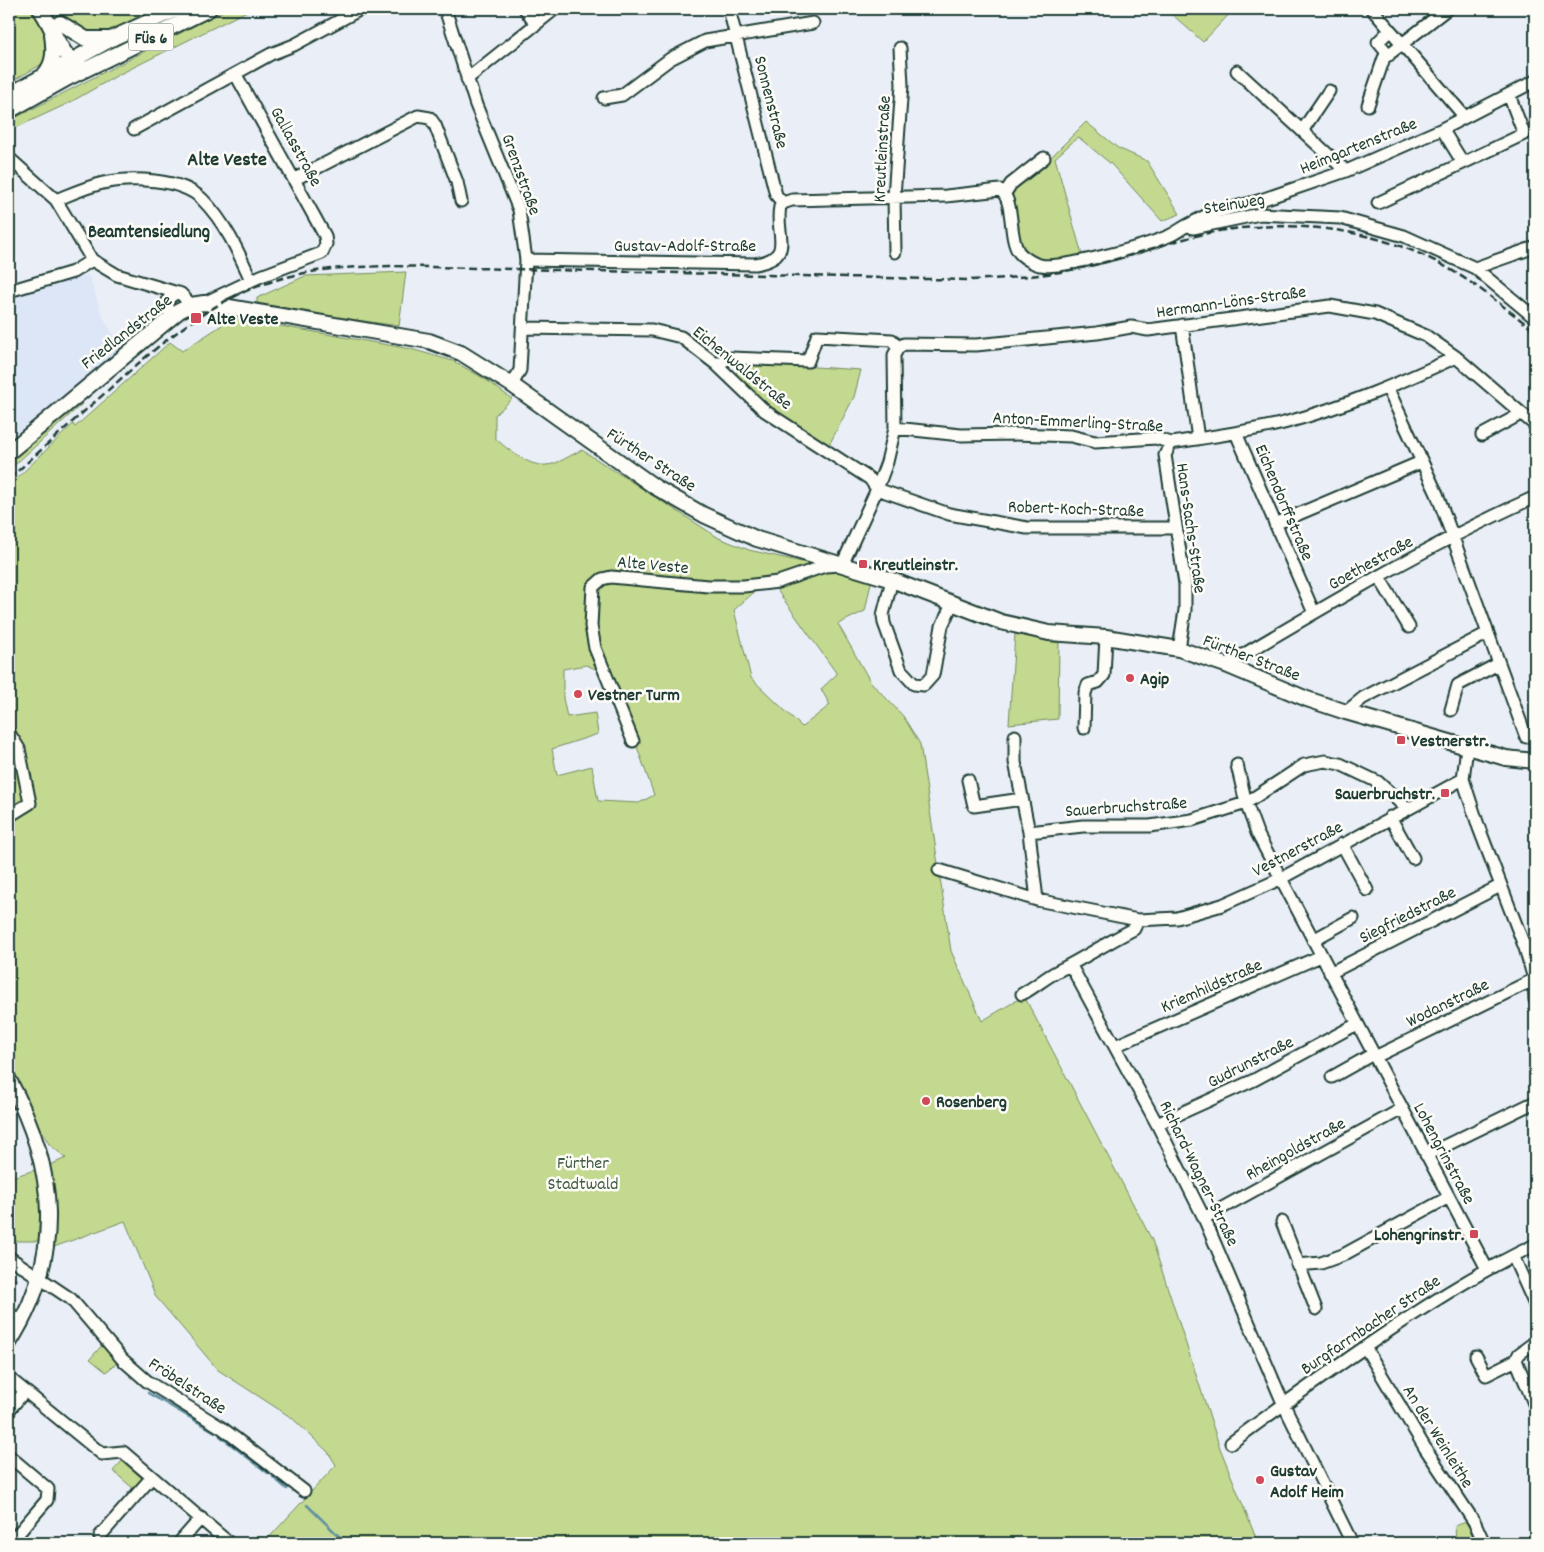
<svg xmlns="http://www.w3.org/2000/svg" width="1544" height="1552" font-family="Dekko,sans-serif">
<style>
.built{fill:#dde6f7}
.green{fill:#c3d98f;stroke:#718b62;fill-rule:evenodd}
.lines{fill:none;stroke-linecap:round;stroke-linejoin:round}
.stream{stroke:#6090a2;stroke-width:2.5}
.minor-casing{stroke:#1f3d34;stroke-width:15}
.major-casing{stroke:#1f3d34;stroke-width:18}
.minor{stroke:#fdfcf7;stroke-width:11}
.major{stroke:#fdfcf7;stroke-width:14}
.rail{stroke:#1f3d34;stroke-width:2.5;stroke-dasharray:8 4;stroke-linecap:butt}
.poi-dot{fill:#d1495b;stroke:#fdfcf7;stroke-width:2}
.labels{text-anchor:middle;stroke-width:5;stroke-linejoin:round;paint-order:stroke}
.shield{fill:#fdfcf7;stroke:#62766e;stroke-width:1}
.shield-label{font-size:16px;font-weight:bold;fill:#1f3d34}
.street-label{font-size:18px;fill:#1f3d34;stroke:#fdfcf7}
.poi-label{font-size:18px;font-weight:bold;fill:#1f3d34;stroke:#fdfcf7;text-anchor:start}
.park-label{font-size:18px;fill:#405c46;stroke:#fdfcf7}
.neighbourhood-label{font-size:19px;font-weight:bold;fill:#1f3d34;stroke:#fdfcf7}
.quarter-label{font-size:20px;font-weight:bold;fill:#1f3d34;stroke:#fdfcf7}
</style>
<rect width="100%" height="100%" fill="#eaeff7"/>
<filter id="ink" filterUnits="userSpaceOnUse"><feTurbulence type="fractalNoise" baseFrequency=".02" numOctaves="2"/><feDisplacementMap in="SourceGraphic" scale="10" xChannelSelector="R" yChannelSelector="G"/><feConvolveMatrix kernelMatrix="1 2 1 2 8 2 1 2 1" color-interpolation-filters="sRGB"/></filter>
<g filter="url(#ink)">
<path class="built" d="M 89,275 L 102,315 L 121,348 L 41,417 L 9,438 L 9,298 L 12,294 L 30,287 Z"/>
<path class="green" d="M 9,9 L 31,9 L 48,36 L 49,60 L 9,83 Z
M 57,9 L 156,9 C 130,20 100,46 72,27 C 66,23 62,14 57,9 Z
M 227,9 L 251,9 L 118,75 L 69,103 L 9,131 L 9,121 Z
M 1166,9 L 1234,9 L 1203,42 Z
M 1086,122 L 1118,148 L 1147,161 L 1180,214 L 1162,221 L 1111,164 L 1078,137 L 1055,158 L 1082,255 L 1041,261 L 1022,251 L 1017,240 L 1011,198 L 1018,184 L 1046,162 Z
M 406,272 L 399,326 L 257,306 L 257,298 L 305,276 Z
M 224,316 L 411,349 L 453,361 L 485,379 L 512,399 L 495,415 L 495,438 C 507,449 529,467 546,465 C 557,465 572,454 582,450 L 719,538 L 749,550 L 872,578 L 865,611 L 838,624 L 870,681 L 903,716 L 920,744 L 951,951 L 982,1021 L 1024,996 L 1152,1240 L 1220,1448 L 1258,1543 L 264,1543 L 336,1465 L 328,1452 L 292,1418 L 218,1370 L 156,1297 L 125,1221 L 54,1247 L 54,1204 L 50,1165 L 66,1158 L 49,1144 L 9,1072 L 9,486 L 73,424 L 75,427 L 170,342 L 182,351 L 222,325 ZM 769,579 L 837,674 L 821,689 L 830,705 L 802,727 L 751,678 L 734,610 ZM 586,665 L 612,676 L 654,795 L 639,803 L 598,801 L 592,766 L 557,775 L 552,749 L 598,734 L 595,713 L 567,717 L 563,698 L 563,669 Z
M 739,362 L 861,370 L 854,397 L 828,447 L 791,425 L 735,379 Z
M 79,400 L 82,404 L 9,470 L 9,455 Z
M 1015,634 L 1059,643 L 1058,719 L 1009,724 Z
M 38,1169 L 41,1204 L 38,1241 L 12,1241 L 9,1236 L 9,1178 Z
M 103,1344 L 118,1362 L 106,1372 L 90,1359 Z
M 122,1461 L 144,1480 L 135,1490 L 113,1471 Z
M 1466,1522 L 1476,1543 L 1456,1543 L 1455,1526 Z"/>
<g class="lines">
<path class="stream" d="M 9,1277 L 16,1280
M 148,1393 L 215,1432
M 220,1436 L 268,1473
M 273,1477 L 287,1489
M 307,1505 L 346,1543"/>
<g class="minor-casing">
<path id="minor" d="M 445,9 L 476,105 L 519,210 L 526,260 L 520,370 L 512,385
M 525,9 L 536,25
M 729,9 L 776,195 L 783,203
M 1372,9 L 1465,117
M 1389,55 L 1378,42 L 1390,30
M 1237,71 L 1346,171
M 467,79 L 555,9
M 604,98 L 622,95 L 670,59 L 705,41 L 813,23
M 1368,105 L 1384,58 L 1447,9
M 134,129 L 271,54 L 294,45 L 361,9
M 1442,129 L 1463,163 L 1524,134 L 1509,95
M 1302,131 L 1329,91
M 9,158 L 56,200 L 92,260 L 117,275 L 181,294 L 191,305
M 295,179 L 418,116 L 430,118 L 435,125 L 457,182 L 461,201
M 1005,193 L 1011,184 L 1044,158
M 56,200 C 71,194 86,187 103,183 C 130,177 181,178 202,199 C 225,222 238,251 251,280
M 1378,203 L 1463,163
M 1188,225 L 1209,214 L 1258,201 L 1346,171 L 1442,129 L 1535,81
M 895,252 L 894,197 L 902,85 L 900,48
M 526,260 L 755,264 C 797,257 774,234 780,207 L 783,203 L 792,200 L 946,196 L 1000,190 C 1015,200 1008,235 1018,251 C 1022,257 1034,264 1040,265 C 1062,270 1149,245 1171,235 C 1177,232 1182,228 1188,225 L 1193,228 L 1260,214 L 1340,218 L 1404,236 L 1475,268 L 1535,318
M 1475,268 L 1535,247
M 9,291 L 73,272 L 92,260
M 204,303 L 261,276 L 322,253 L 326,244 L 325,236 L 236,75
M 171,316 C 166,306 165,295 179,293
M 1182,325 L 1198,439
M 523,328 L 652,330 L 681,337 L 716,364 L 765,411 L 870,479 L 877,489 L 949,514 L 1027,528 L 1176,528
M 898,348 L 904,344 L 976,345 L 1097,333 L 1131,327 L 1148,330 L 1330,306 L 1375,314 L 1426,336 L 1456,357 L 1535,425
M 1388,389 L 1437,494 L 1526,737
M 895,428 L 961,435 L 1015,434 L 1071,436 L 1095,442 L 1156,438 L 1171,443 C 1209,437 1247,432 1284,423 C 1344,407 1400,383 1456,357
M 1236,433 L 1314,613
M 1482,435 L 1521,414
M 1171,443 L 1165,455 L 1185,584 L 1185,610 L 1179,649
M 1275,524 L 1421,462
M 1379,577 L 1409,627
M 892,580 L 883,615 L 884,623 L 901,670 L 914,684 L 924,685 L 933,675 L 942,626 L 953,602
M 1226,665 C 1327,605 1428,545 1535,497
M 1451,710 L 1458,685 L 1498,664
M 1346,712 L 1363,698 L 1488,633
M 1084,728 L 1085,693 L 1088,685 L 1098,682 L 1104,675 L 1106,637
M 9,733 L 19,749 L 30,803 L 9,816
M 1015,736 L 1015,762 L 1029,832 L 1037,900
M 633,741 L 595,648 L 591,626 L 593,587 L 602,579 L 611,577 L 708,586 L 744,586 L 778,582 L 825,566 L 842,565 L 877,489 L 887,462 L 895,428 L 894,355 L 898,348 L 892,340 L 817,336 L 808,361 L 731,358 L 716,364
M 1467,747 L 1463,779 L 1479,828 L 1525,948 L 1534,979 L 1535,1000
M 1237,765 L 1246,803 L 1257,833 L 1487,1269
M 968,780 L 974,806 L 1022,799
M 1390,817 L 1413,858
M 1029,832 L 1083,826 L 1150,826 L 1192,820 L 1246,803 L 1304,765 L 1325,761 L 1340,764 L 1378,782 L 1406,808
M 1342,844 L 1367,890
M 939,870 L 1037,900 L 1138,920 L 1177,918 L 1222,905 L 1280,879 L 1463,779
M 1313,940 L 1353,918
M 1071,966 L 1157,1124 L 1204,1218 L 1283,1403 L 1352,1543
M 1330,973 L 1500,886
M 1022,994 C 1035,987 1046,977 1058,971 C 1084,958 1108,942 1134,929 L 1138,920
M 1115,1046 L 1321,956
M 1375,1057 L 1535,979
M 1332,1077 L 1373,1054
M 1157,1124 L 1254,1080 L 1357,1024
M 1426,1155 L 1535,1102
M 1204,1218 L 1402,1109
M 1282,1222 L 1316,1309
M 1513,1256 L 1535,1305
M 10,1258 L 71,1299 L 123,1360 L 148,1382 L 222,1428 L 304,1491
M 1297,1265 L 1321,1263 L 1343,1255 L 1449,1197
M 9,1312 L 20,1325
M 1535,1342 L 1519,1354 L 1516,1360 L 1535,1406
M 1365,1347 L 1425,1448 L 1475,1523 L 1484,1543
M 1476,1356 L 1486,1375 L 1516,1360
M 9,1378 L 102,1454 L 123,1452 L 229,1543
M 9,1410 L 25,1391
M 1231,1443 C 1276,1409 1322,1377 1368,1345 C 1422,1308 1476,1273 1535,1245
M 9,1456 L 48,1489 L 47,1500 L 10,1543
M 100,1536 L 152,1477
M 179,1543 L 201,1518"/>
</g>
<g class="major-casing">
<path id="major" d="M 40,9 C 53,26 60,57 80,66
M 60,23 L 86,39 L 110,39
M 44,75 C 55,63 54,49 52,34
M 9,95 L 115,37 L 177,9
M 9,111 L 68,78 L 209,9
M 9,452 L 179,311 L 191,305 L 204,303 L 229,307 L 429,341 L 461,353 L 512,385 L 655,487 L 704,515 L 757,539 L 892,580 L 1001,622 L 1049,633 L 1106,637 L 1179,649 L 1226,665 L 1307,699 L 1346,712 L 1467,747 L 1506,758 L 1535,761
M 9,1080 C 57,1169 65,1255 9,1343"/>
</g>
<use href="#minor" class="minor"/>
<use href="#major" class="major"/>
<path class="rail" d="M 9,479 C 41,450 73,421 105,393 C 167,337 225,286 311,272 C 337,267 364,267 390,266 L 969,280 C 1010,278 1049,276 1089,266 C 1135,256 1179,237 1225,230 C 1297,220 1374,229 1439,263 C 1474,282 1504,307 1535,331"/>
</g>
</g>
<g class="poi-dot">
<rect x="190" y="312" width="12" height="12" rx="2.5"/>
<rect x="858" y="559" width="10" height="10" rx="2.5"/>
<circle cx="1130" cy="678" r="5"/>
<circle cx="578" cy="694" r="5"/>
<rect x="1396" y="735" width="10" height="10" rx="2.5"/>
<rect x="1440" y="788" width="10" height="10" rx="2.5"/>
<circle cx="926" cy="1101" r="5"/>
<rect x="1469" y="1229" width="10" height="10" rx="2.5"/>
<circle cx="1260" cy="1480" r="5"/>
</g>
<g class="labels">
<rect class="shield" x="128.5" y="23.5" width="45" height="27" rx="4"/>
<g class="shield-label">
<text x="151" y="43">FÜs 6</text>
</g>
<g class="street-label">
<text transform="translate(772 102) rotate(76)" y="6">Sonnenstraße</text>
<text transform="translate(1358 145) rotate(-22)" y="6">Heimgartenstraße</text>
<text transform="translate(297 146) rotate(61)" y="6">Gallasstraße</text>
<text transform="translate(881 149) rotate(-87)" y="6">Kreutleinstraße</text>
<text transform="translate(522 174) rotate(70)" y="6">Grenzstraße</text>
<text transform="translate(1234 203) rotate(-9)" y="6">Steinweg</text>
<text x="685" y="251">Gustav-Adolf-Straße</text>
<text transform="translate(1231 301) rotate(-8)" y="6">Hermann-Löns-Straße</text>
<text transform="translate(126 331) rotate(-38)" y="6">Friedlandstraße</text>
<text transform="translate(743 367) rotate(39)" y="6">Eichenwaldstraße</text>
<text transform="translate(1078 421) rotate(3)" y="6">Anton-Emmerling-Straße</text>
<text transform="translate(652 459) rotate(33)" y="6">Fürther Straße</text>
<text transform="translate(1285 502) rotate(67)" y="6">Eichendorffstraße</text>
<text transform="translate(1076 508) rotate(2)" y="6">Robert-Koch-Straße</text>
<text transform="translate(1192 528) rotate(82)" y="6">Hans-Sachs-Straße</text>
<text transform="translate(1370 562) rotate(-29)" y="6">Goethestraße</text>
<text transform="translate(653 564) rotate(5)" y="6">Alte Veste</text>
<text transform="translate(1252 657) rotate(21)" y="6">Fürther Straße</text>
<text transform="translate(1126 806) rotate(-4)" y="6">Sauerbruchstraße</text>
<text transform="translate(1297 848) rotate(-28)" y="6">Vestnerstraße</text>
<text transform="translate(1407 914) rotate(-27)" y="6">Siegfriedstraße</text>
<text transform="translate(1211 985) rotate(-24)" y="6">Kriemhildstraße</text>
<text transform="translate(1447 1002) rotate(-26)" y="6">Wodanstraße</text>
<text transform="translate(1250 1061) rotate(-27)" y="6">Gudrunstraße</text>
<text transform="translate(1295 1148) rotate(-29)" y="6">Rheingoldstraße</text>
<text transform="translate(1445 1153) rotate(62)" y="6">Lohengrinstraße</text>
<text transform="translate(1200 1173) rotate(64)" y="6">Richard-Wagner-Straße</text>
<text transform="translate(1370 1324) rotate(-34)" y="6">Burgfarrnbacher Straße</text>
<text transform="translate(188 1385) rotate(33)" y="6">Fröbelstraße</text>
<text transform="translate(1439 1436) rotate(58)" y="6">An der Weinleithe</text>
</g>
<g class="poi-label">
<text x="207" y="324">Alte Veste</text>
<text x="873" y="570">Kreutleinstr.</text>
<text x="1140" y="684">Agip</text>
<text x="588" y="700">Vestner Turm</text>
<text x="1411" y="746">Vestnerstr.</text>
<text x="1435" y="799" text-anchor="end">Sauerbruchstr.</text>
<text x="936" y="1107">Rosenberg</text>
<text x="1464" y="1240" text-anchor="end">Lohengrinstr.</text>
<text x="1270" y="1476">Gustav<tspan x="1270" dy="21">Adolf Heim</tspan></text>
</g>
<g class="park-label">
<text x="583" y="1168">Fürther<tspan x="583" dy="21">Stadtwald</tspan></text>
</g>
<g class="neighbourhood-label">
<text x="149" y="237">Beamtensiedlung</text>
</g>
<g class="quarter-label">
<text x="227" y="165">Alte Veste</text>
</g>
</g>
<rect width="1544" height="1552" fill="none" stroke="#fdfcf7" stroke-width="30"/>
<rect x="15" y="15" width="1514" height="1522" fill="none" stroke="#1f3d34" stroke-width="2" filter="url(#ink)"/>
</svg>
